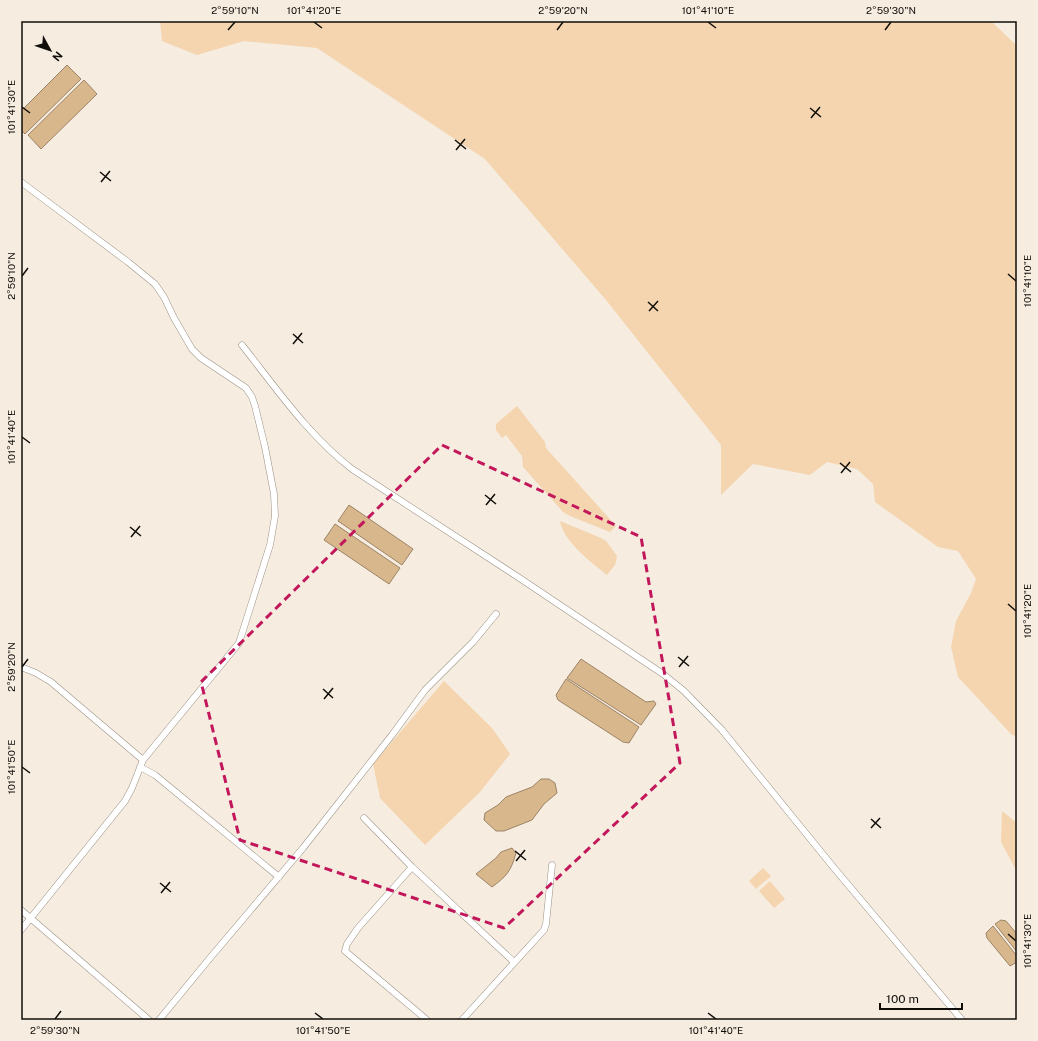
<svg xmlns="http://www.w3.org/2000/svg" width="1038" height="1041" font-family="'Public Sans',sans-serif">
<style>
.green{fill:#f4d5af}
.water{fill:#d8b78d;stroke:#9c8466}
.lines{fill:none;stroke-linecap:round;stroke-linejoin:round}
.minor-casing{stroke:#9a9186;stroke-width:7}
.minor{stroke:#fff;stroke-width:6}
.marked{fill:none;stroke:#c2185b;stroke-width:3;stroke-dasharray:8 5;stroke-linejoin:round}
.ticks{fill:none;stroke:#110e0a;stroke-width:1.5}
.neatline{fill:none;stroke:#110e0a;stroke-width:1.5}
.ticks-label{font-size:10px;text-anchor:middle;fill:#110e0a}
</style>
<rect width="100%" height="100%" fill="#f6ece0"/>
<path class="green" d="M 160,21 L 991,21 L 1017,46 L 1017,736 L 1012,735 L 958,677 L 951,647 L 956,621 L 971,593 L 976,579 L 958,551 L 938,547 L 875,502 L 873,484 L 857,469 L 827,462 L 810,475 L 753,464 L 721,495 L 721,445 L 606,300 L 485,159 L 317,48 L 244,41 L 197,55 L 162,41 Z
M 517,406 L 545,442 L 546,448 L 616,526 L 610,532 L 570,516 L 563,512 L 523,467 L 522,456 L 506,435 L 502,438 L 496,430 L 496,424 Z
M 560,521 L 601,538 L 606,541 L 617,556 L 615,565 L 607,575 C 592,563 563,541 560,521 Z
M 444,681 L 492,728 L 510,754 L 480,792 L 425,845 L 380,798 L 373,764 Z
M 1002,811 L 1017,823 L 1017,876 L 1015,868 L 1001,842 Z
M 763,868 L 771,876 L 756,889 L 749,881 Z
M 770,881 L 785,899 L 774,908 L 759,891 Z"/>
<path class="water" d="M 67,65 L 81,79 L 25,134 L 21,130 L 21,111 Z
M 84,80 L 97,94 L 41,149 L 28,135 Z
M 349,505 L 413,549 L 402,565 L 338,521 Z
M 335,524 L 400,568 L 389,584 L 324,540 Z
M 581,659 L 646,702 L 654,701 L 656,704 L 641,725 L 567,678 Z
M 566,679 L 639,727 L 629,743 L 623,742 L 558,700 L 556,695 Z
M 541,779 L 549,779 L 555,783 L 557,793 L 544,804 L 532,820 L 504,831 L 496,831 L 484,820 L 485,813 L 498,805 L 506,797 L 532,787 Z
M 512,848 L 516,853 C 511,871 507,876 492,887 L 476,874 L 496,858 L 501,852 Z
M 1001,920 L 1006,921 L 1017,934 L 1017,952 L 995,924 Z
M 993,926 L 1017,956 L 1017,962 L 1010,966 L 987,938 L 986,933 Z"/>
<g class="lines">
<g class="minor-casing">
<path id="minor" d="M 21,182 L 128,262 L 155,284 L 164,297 L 174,318 L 192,349 L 201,358 L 246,388 L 252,397 L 255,406 L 265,447 L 274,494 L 275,516 L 270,545 L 239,643 L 143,760 L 132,788 L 125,801 L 21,930
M 242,345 C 276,388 308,435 352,469 L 518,577 L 663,674 L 684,691 L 722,730 L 834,868 L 962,1020
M 21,667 L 36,673 L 51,682 L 143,760
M 140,767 L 155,775 L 279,877
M 364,818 L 412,867 L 514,962
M 412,867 L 358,928 L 347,944 L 345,951 L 427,1020
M 21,910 L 149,1020
M 159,1020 L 210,958 L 303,848 L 392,735 L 425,690 L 473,642 L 496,614
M 462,1020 L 544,930 L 546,924 L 552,865"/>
</g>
<use href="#minor" class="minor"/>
</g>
<path class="marked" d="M 442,445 L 641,537 L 680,763 L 504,928 L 240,840 L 201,682 Z"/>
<path class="ticks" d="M 314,22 L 322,28M 708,22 L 716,28M 228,30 L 235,22M 557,30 L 563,22M 885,30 L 891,22M 22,107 L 30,113M 810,108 L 821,117M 811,118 L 820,107M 455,140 L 466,149M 456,150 L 465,139M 100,172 L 111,181M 101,182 L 110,171M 1008,274 L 1016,281M 22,276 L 28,268M 648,302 L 658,311M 649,311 L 658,301M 293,334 L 303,343M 293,344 L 302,333M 22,437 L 30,443M 840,463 L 851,472M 841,473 L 850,462M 485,495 L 496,504M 486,505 L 495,494M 130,527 L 141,536M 131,537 L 140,526M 1008,604 L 1016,611M 678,657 L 689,666M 22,667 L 28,659M 679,667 L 688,656M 323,689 L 333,698M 324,699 L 333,688M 22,767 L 30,773M 871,819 L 881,828M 871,828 L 880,818M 515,851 L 526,860M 516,861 L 525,850M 160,883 L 171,892M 161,893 L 170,882M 1008,934 L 1016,941M 315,1013 L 323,1019M 708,1013 L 716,1019M 55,1019 L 61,1011"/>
<rect width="1038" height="1041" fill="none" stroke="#f6ece0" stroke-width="44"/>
<g transform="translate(50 50) rotate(130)" stroke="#f6ece0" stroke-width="3" paint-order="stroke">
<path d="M0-3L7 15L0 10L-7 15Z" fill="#110e0a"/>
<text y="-6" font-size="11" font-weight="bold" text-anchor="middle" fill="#110e0a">N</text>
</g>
<path d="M880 1003v6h82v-6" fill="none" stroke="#110e0a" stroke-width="2"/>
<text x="886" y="1003" font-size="12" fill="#110e0a" stroke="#f6ece0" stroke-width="3" paint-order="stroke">100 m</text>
<rect x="22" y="22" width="994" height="997" class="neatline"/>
<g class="ticks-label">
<text x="235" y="14">2°59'10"N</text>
<text x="314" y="14">101°41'20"E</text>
<text x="563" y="14">2°59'20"N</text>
<text x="708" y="14">101°41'10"E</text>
<text x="891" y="14">2°59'30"N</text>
<text transform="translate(11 107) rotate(-90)" y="4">101°41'30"E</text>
<text transform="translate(11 276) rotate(-90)" y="4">2°59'10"N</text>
<text transform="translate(1027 281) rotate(-90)" y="4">101°41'10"E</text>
<text transform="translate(11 437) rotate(-90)" y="4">101°41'40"E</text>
<text transform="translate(1027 611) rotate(-90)" y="4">101°41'20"E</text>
<text transform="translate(11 667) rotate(-90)" y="4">2°59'20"N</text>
<text transform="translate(11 767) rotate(-90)" y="4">101°41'50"E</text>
<text transform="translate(1027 941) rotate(-90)" y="4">101°41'30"E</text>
<text x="55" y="1034">2°59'30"N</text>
<text x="323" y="1034">101°41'50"E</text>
<text x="716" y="1034">101°41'40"E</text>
</g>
</svg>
